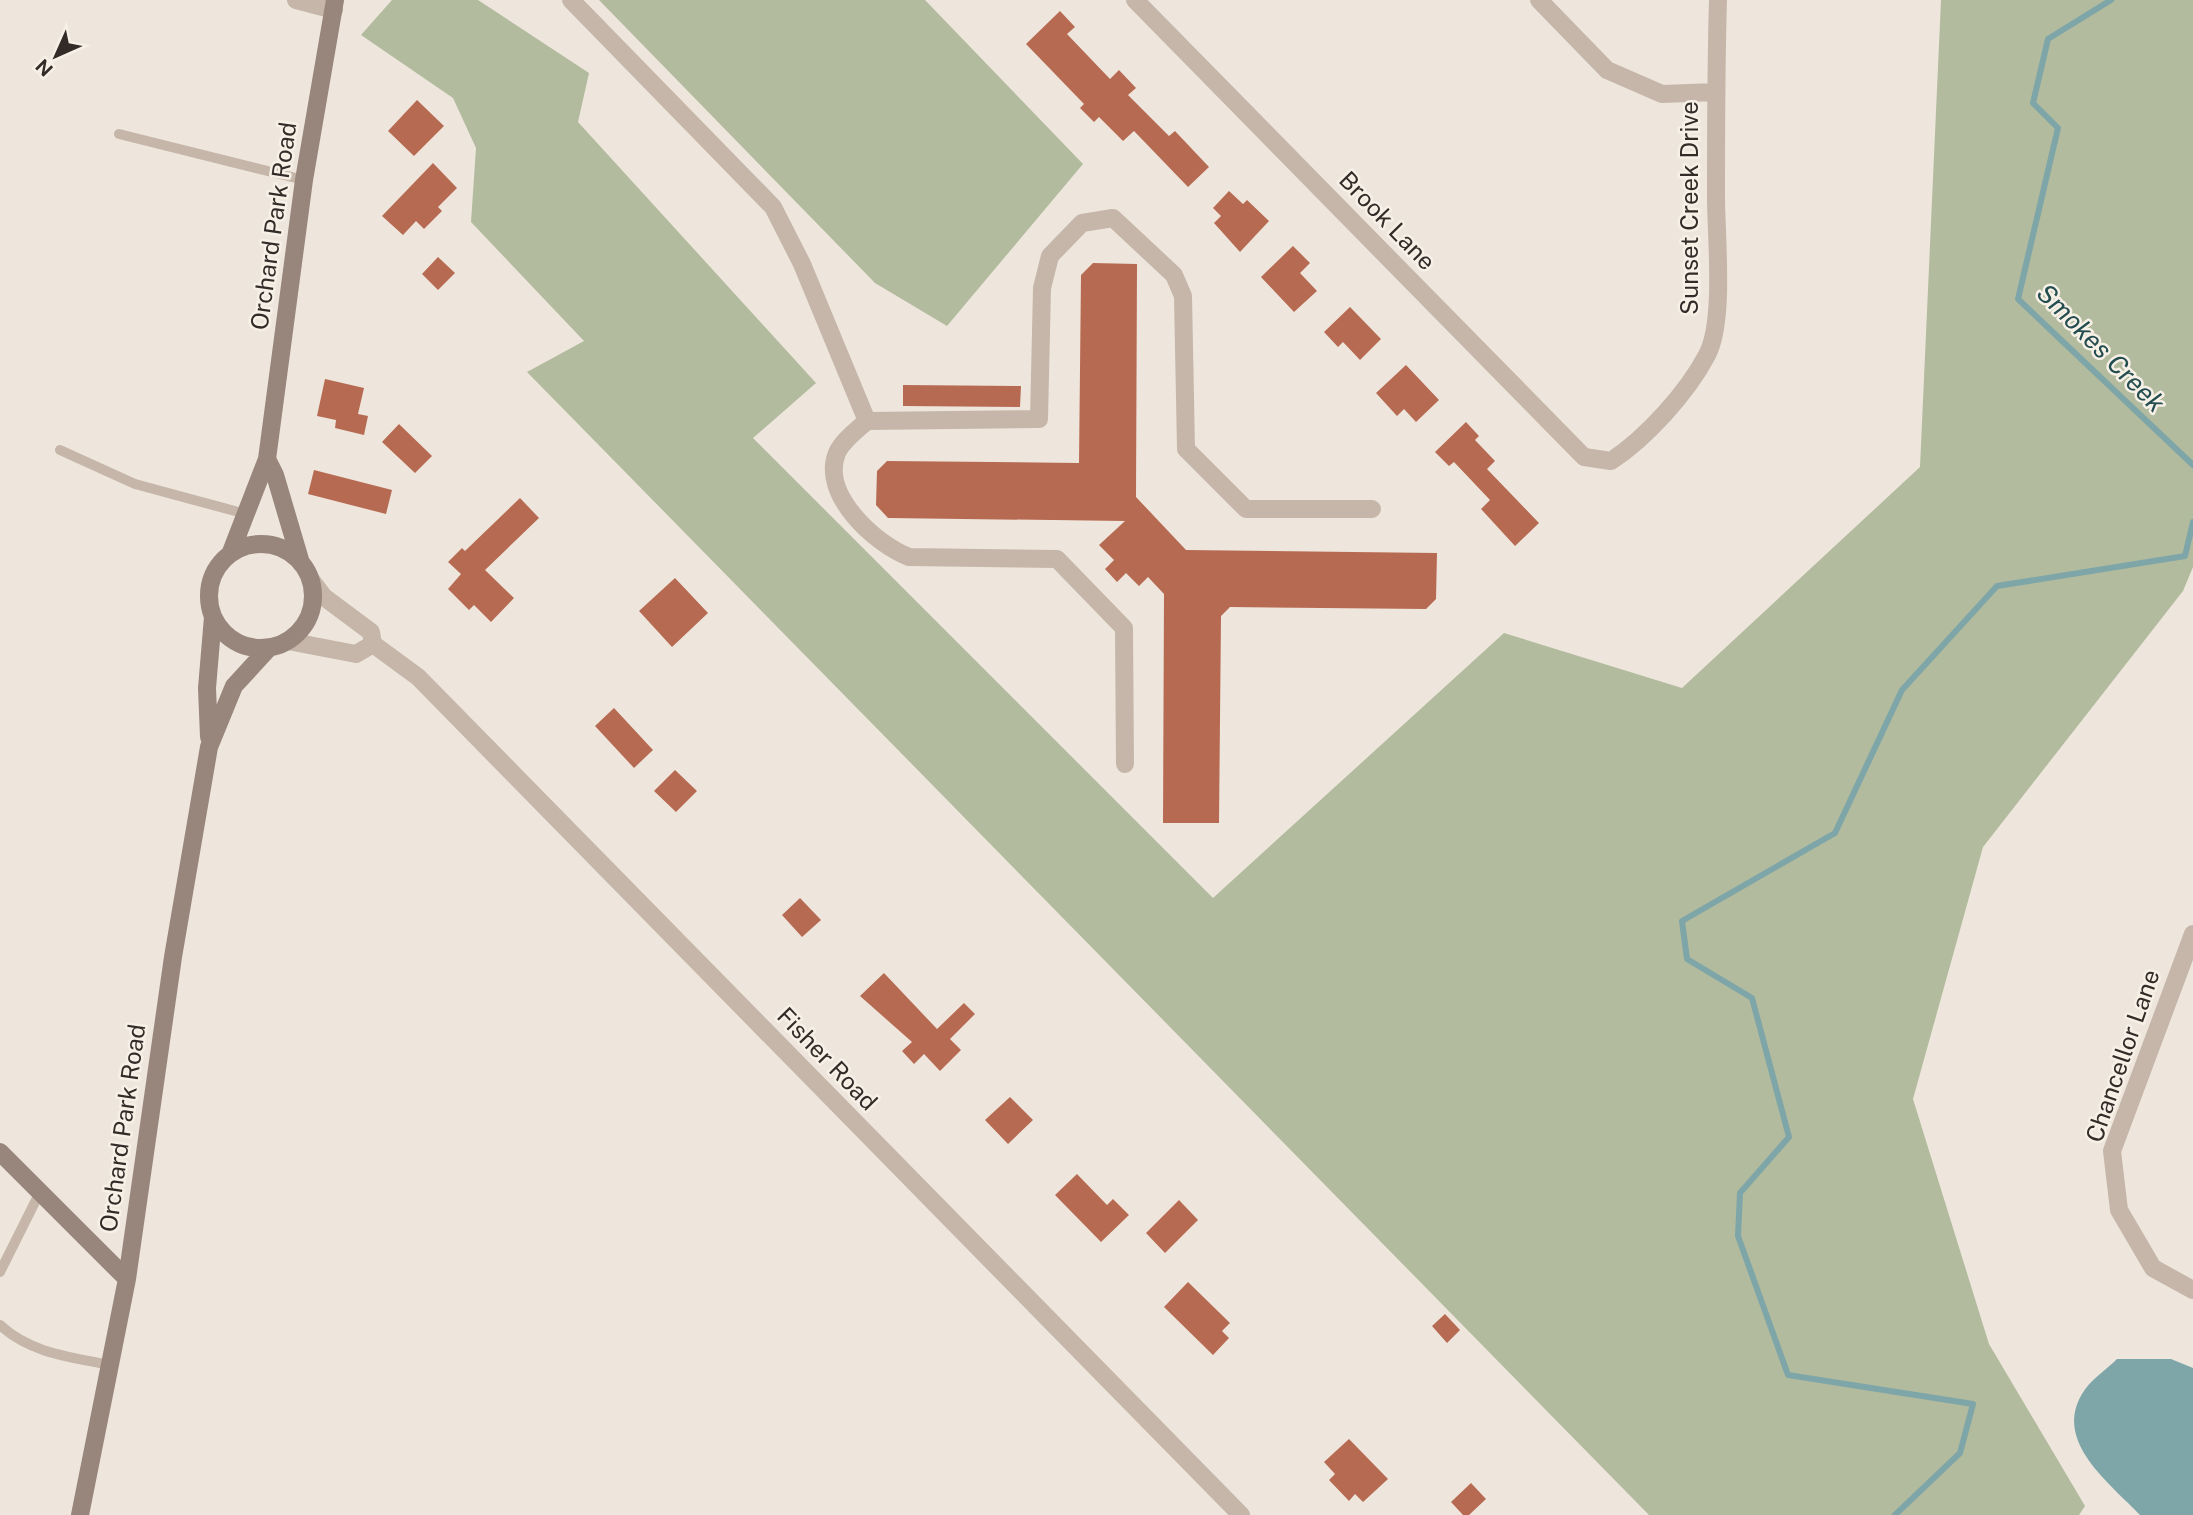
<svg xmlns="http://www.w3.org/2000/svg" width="2193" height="1515" font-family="'Public Sans',sans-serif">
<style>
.green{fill:#b2bb9e}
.water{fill:#7ea6a8}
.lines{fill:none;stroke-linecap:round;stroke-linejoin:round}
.stream{stroke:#7ea6a8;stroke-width:6}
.building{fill:#b76a52}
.lane{stroke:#c5b6a9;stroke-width:10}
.street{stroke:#c5b6a9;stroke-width:18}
.secondary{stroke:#98857b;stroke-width:18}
.labels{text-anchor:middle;stroke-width:5;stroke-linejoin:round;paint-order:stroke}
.street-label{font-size:24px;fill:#332b28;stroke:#f7f0e7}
.water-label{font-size:26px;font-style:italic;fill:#234d4f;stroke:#f7f0e7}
</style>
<rect width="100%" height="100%" fill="#eee6dc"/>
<path class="green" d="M 392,0 L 478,0 L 589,73 L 578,122 L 816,383 L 753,438 L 1213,898 L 1504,633 L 1682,688 L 1920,467 L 1941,0 L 2193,0 L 2193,567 L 2183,591 L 1983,847 L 1913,1099 L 1989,1344 L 2085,1506 L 2079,1515 L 1649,1515 L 527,372 L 584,341 L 471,222 L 476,148 L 453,98 L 361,35 Z
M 599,0 L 925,0 L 1083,164 L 947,326 L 875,283 Z"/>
<path class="water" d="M 2117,1359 L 2171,1359 L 2193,1368 L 2193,1515 L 2140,1515 C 2111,1484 2053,1442 2082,1394 C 2089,1381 2106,1370 2117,1359 Z"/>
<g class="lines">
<path class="stream" d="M 2111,0 L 2048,39 L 2033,103 L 2058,128 L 2018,299 L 2193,465
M 1895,1515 L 1960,1453 L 1973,1404 L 1788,1375 L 1738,1236 L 1740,1193 L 1789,1137 L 1752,998 L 1687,959 L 1682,921 L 1835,833 L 1902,690 L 1997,586 L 2185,556 L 2193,522"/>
</g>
<path class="building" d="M 1060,11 L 1075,27 L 1067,34 L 1110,79 L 1119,70 L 1136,88 L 1128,95 L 1169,136 L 1175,131 L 1209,167 L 1188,187 L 1134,131 L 1123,141 L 1099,117 L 1094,122 L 1080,108 L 1084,104 L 1026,44 Z
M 417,100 L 444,126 L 414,156 L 388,131 Z
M 433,163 L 457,188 L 438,207 L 442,211 L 424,229 L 416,221 L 403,235 L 382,216 Z
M 1229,191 L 1243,204 L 1247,200 L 1269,221 L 1240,252 L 1214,223 L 1221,216 L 1213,208 Z
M 1293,246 L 1310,263 L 1300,273 L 1317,291 L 1294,312 L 1261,277 Z
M 438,257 L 455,273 L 438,290 L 422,274 Z
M 1093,263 L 1137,264 L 1136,497 L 1186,550 L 1437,553 L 1436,599 L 1426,609 L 1230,607 L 1221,616 L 1219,823 L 1163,823 L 1164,594 L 1148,577 L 1139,586 L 1126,573 L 1117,582 L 1105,569 L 1114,560 L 1099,545 L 1125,521 L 888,518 L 876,505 L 877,471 L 887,461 L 1079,463 L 1081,275 Z
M 1350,307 L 1381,339 L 1360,360 L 1343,342 L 1338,347 L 1324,332 Z
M 1406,365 L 1439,400 L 1416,422 L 1404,409 L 1397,416 L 1376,393 Z
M 325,379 L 364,388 L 358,414 L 368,416 L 364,435 L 335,428 L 336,420 L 317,416 Z
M 903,385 L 1021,386 L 1020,407 L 903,406 Z
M 1466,422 L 1479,436 L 1475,440 L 1495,461 L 1487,469 L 1539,523 L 1515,546 L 1481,509 L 1490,500 L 1454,462 L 1449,466 L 1435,452 Z
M 399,424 L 432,456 L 415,473 L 382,442 Z
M 314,470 L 392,490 L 386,514 L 308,494 Z
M 520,498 L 539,518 L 485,570 L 514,598 L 491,622 L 474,605 L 469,610 L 448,589 L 461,574 L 448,562 L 462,548 L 465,551 Z
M 675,578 L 708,613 L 672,647 L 639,611 Z
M 614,708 L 653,750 L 634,768 L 595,726 Z
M 675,770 L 697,791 L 676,812 L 654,791 Z
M 800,898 L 821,920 L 802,937 L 782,915 Z
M 884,973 L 937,1029 L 964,1003 L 975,1014 L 950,1039 L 961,1050 L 940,1071 L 924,1054 L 914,1064 L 902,1051 L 912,1042 L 860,996 Z
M 1010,1097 L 1033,1120 L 1008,1144 L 985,1120 Z
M 1077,1174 L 1107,1205 L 1113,1199 L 1129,1215 L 1101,1242 L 1055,1195 Z
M 1179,1200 L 1198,1220 L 1165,1253 L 1146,1233 Z
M 1188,1282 L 1230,1323 L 1222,1331 L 1229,1338 L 1213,1355 L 1164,1307 Z
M 1445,1314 L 1460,1330 L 1447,1343 L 1432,1326 Z
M 1349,1439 L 1388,1479 L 1363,1502 L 1355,1494 L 1349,1501 L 1329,1480 L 1335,1474 L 1324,1462 Z
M 1471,1483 L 1486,1499 L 1469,1515 L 1463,1515 L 1451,1502 Z"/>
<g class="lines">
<path class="lane" d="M 119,134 L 304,180
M 60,450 L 135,484 L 246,514
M 0,1272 L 40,1192
M 0,1325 C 30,1353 70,1357 110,1365"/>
<path class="street" d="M 296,0 L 334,10
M 571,0 L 773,207 L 802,264 L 867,421
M 1135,0 L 1584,457 L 1611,461 C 1646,438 1687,393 1707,355 C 1725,321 1716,237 1716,197 C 1716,131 1716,66 1718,0
M 1539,0 L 1607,70 L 1662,94 L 1715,92
M 311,580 L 324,597 L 371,632 L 373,644 L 418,677 L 1241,1515
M 288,641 L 356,654 L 373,644
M 1125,764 L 1124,628 L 1057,559 L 909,557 C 875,544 820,494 837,453 C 842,441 857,430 867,421 L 1039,419 L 1042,288 L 1050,256 L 1082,223 L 1113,218 L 1174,275 L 1183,296 L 1186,449 L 1246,509 L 1372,509
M 2193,934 L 2112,1151 L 2119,1210 L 2153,1268 L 2193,1290"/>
<path class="secondary" d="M 267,459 L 275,475 L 301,563
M209 596a52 52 0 1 1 104 0a52 52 0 1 1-104 0Z
M 231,552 L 267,459 L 304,180 L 335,0
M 209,737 L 207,688 L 213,617
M 0,1152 L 127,1279
M 80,1515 L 127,1279 L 173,957 L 209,747 L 234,686 L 269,648"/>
</g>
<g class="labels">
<g class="street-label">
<text transform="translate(1690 208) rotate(-90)" y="8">Sunset Creek Drive</text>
<text transform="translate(1387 221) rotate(46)" y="8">Brook Lane</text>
<text transform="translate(274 226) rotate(-82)" y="8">Orchard Park Road</text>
<text transform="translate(2123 1056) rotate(-71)" y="8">Chancellor Lane</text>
<text transform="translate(827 1059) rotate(46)" y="8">Fisher Road</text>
<text transform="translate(123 1128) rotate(-82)" y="8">Orchard Park Road</text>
</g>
<g class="water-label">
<text transform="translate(2101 348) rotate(45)" y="9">Smokes Creek</text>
</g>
</g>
<g transform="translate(56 56) rotate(225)" stroke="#f7f0e7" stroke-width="5" paint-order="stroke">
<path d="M0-5L12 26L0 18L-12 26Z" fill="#332b28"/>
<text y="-10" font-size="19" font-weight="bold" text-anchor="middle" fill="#332b28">N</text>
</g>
</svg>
